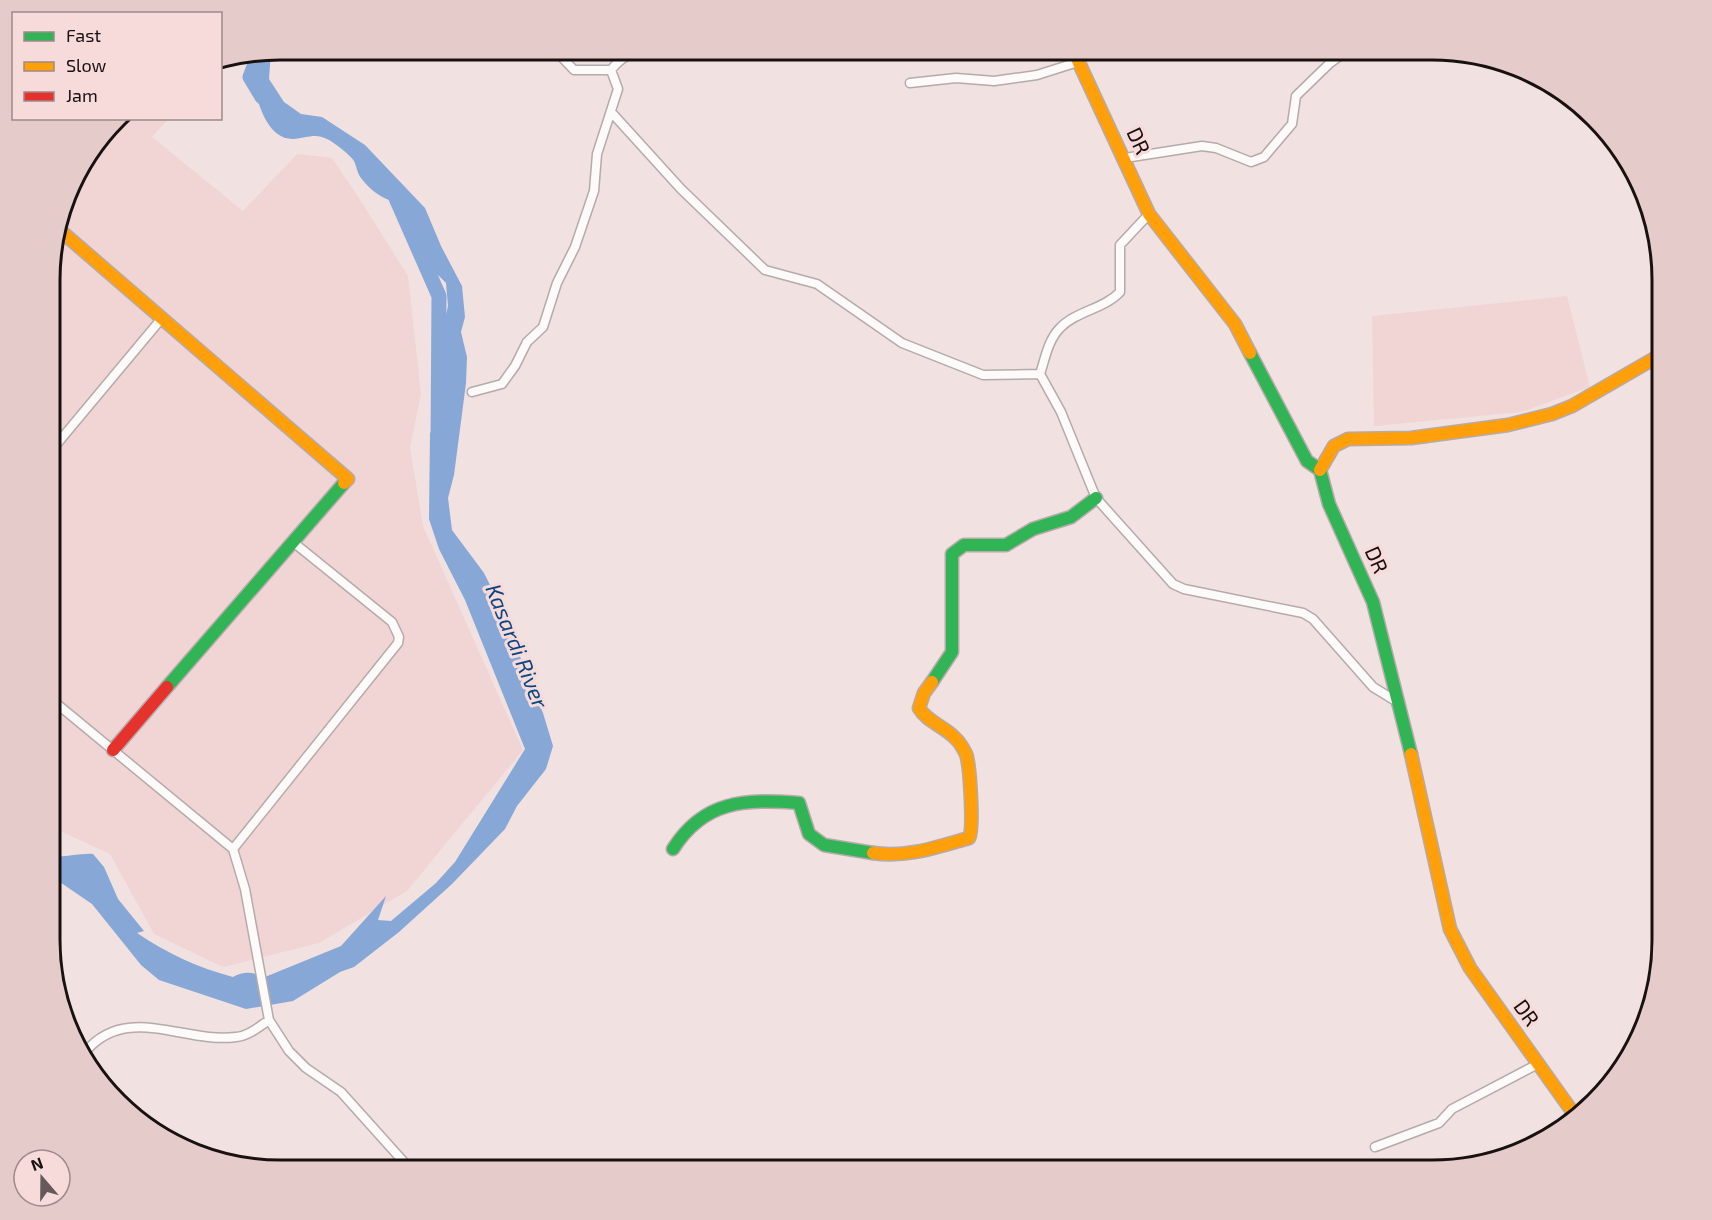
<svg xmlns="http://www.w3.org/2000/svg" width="1712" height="1220" font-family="'Exo 2',sans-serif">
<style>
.built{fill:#f1d5d5}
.water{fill:#87a8d6}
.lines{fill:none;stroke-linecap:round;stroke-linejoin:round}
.river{stroke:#87a8d6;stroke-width:15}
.street-casing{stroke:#b6aaaa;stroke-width:11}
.fast-casing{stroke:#b6aaaa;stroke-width:15}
.slow-casing{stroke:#b6aaaa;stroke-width:15}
.jam-casing{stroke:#b6aaaa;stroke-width:15}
.street{stroke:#fdfafa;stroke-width:8}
.fast{stroke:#30b455;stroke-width:12}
.slow{stroke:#ff9f0a;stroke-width:12}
.jam{stroke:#e5322d;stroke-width:12}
.labels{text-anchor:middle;stroke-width:6;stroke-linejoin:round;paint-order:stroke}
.street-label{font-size:21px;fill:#191010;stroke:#f7dbda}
.water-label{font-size:22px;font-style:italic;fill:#0a4581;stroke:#f7dbda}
.rim{fill:none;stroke:#191010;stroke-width:3}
</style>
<rect width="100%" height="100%" fill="#f1e1e0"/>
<path class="built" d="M 119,119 L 168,119 L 152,137 L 243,211 L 297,154 L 332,158 L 359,198 L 408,276 L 421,394 L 410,448 L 423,526 L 523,750 L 407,891 L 319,943 L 223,967 L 154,934 L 110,854 L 60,831 L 51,831 L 51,250 L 73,178 Z
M 1567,296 L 1590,387 L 1521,412 L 1374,426 L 1372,316 Z"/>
<path class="water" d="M 271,51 L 269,79 L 284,102 L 301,114 L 322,117 L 365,145 L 425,208 L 441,246 L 462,286 L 465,317 L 461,332 L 467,357 L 466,383 L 454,475 L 448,498 L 452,530 L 484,573 L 495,595 L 543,713 L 553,746 L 546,769 L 517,806 L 505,829 L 452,884 L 399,932 L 354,967 L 340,972 L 293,1001 L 246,1009 L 159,980 L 141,965 L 92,904 L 51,876 L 51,856 C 66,858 78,853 93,854 L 104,867 L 118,899 L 144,931 L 137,933 C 166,953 199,968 233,977 C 244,971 253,972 265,977 L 341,946 L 386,896 L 378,920 L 391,921 L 436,883 L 455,862 L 525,749 L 465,600 L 439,549 L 429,519 L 430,433 L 439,422 L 445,393 L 441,337 L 448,306 L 446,283 L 423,260 L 410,237 L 407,220 L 395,202 C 382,199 369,189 361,178 C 357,173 357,167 354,161 C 350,155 336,144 329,140 C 316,132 307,138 293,139 C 261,140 250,79 252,55 Z"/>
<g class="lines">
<path class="river" d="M 259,54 L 250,77 L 262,97
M 395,196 L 439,296 L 438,442"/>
<g class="street-casing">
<path id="street" d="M 555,50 L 574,70 L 611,70
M 910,83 L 956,78 L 994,81 L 1037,75 L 1078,62
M 612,113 L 681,189 L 765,270 L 817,284 L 902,343 L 983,375 L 1040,374
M 1125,158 L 1202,146 L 1216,148 L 1251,162 L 1264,157 L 1292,124 L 1296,96 L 1330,63 L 1348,50
M 1149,214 L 1120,245 L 1120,292 C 1104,309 1076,311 1060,328 C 1048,340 1045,359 1040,374 L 1061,412 L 1096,498 L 1173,584 L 1184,589 L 1303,613 L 1313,619 L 1373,687 L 1399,703
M 472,392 L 502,384 L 515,366 L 527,342 L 543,327 L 557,283 L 575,247 L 594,191 L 597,154 L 618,89 L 611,70 C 621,57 632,52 648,50
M 51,451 L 162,318
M 51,699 L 233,849 L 245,889 L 269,1020 L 289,1051 L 306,1068 L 341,1092 L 411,1170
M 233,849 L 398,643 L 399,637 L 392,622 L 293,542
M 92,1068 L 86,1051 C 127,1003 185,1044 236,1037 C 248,1036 259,1027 269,1020
M 1375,1147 L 1439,1123 L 1452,1109 L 1538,1064"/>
</g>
<g class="fast-casing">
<path id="fast" d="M 1250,353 L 1307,461 L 1320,470 L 1329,504 L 1373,602 L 1411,754
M 932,682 L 952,652 L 952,554 L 964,545 L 1006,545 L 1033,529 L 1071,517 L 1096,498
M 167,687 L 344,483
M 673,849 C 704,800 745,799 799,803 L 809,834 L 824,845 L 873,853"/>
</g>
<g class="slow-casing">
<path id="slow" d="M 1073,50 L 1149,214 L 1235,324 L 1250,353
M 54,241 L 62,232 L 348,479 L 344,483
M 1320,470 L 1334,446 L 1348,439 L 1411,438 L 1508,425 L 1552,414 L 1572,406 L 1662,354
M 1411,754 L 1450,929 L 1470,968 L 1574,1114
M 873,853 C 907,858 937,847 969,838 C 974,829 970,765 966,754 C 963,748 960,742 955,738 C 944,726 927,722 919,708 L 924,693 L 932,682"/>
</g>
<g class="jam-casing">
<path id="jam" d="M 113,750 L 167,687"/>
</g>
<use href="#street" class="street"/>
<use href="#fast" class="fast"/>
<use href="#slow" class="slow"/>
<use href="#jam" class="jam"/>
</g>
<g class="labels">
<g class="street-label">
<text transform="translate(1138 141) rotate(65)" y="7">DR</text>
<text transform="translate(1376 560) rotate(66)" y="7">DR</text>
<text transform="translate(1526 1013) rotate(54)" y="7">DR</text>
</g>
<g class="water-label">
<text transform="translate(517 646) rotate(68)" y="8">Kasardi River</text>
</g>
</g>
<path d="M0 0H1712V1220H0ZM280 60H1432A220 220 0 0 1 1652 280V940A220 220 0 0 1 1432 1160H280A220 220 0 0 1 60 940V280A220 220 0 0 1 280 60Z" fill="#e5cbca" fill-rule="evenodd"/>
<path class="rim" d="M280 60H1432A220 220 0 0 1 1652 280V940A220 220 0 0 1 1432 1160H280A220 220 0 0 1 60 940V280A220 220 0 0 1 280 60Z"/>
<rect x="12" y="12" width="210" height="108" fill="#f7dbda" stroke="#9e8a89" stroke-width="1.5"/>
<rect x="24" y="32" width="30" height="9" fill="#30b455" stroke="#9e8a89" stroke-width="1.5"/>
<text x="66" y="42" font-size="18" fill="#191010">Fast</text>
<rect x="24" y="62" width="30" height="9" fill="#ff9f0a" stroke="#9e8a89" stroke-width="1.5"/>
<text x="66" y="72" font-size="18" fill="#191010">Slow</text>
<rect x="24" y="92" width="30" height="9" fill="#e5322d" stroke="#9e8a89" stroke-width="1.5"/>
<text x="66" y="102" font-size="18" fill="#191010">Jam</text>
<g transform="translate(42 1178) rotate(340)"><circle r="28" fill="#f7dbda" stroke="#9e8a89" stroke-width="1.5"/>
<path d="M0-4.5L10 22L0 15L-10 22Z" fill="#655959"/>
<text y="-9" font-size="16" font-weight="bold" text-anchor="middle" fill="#191010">N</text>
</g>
</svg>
